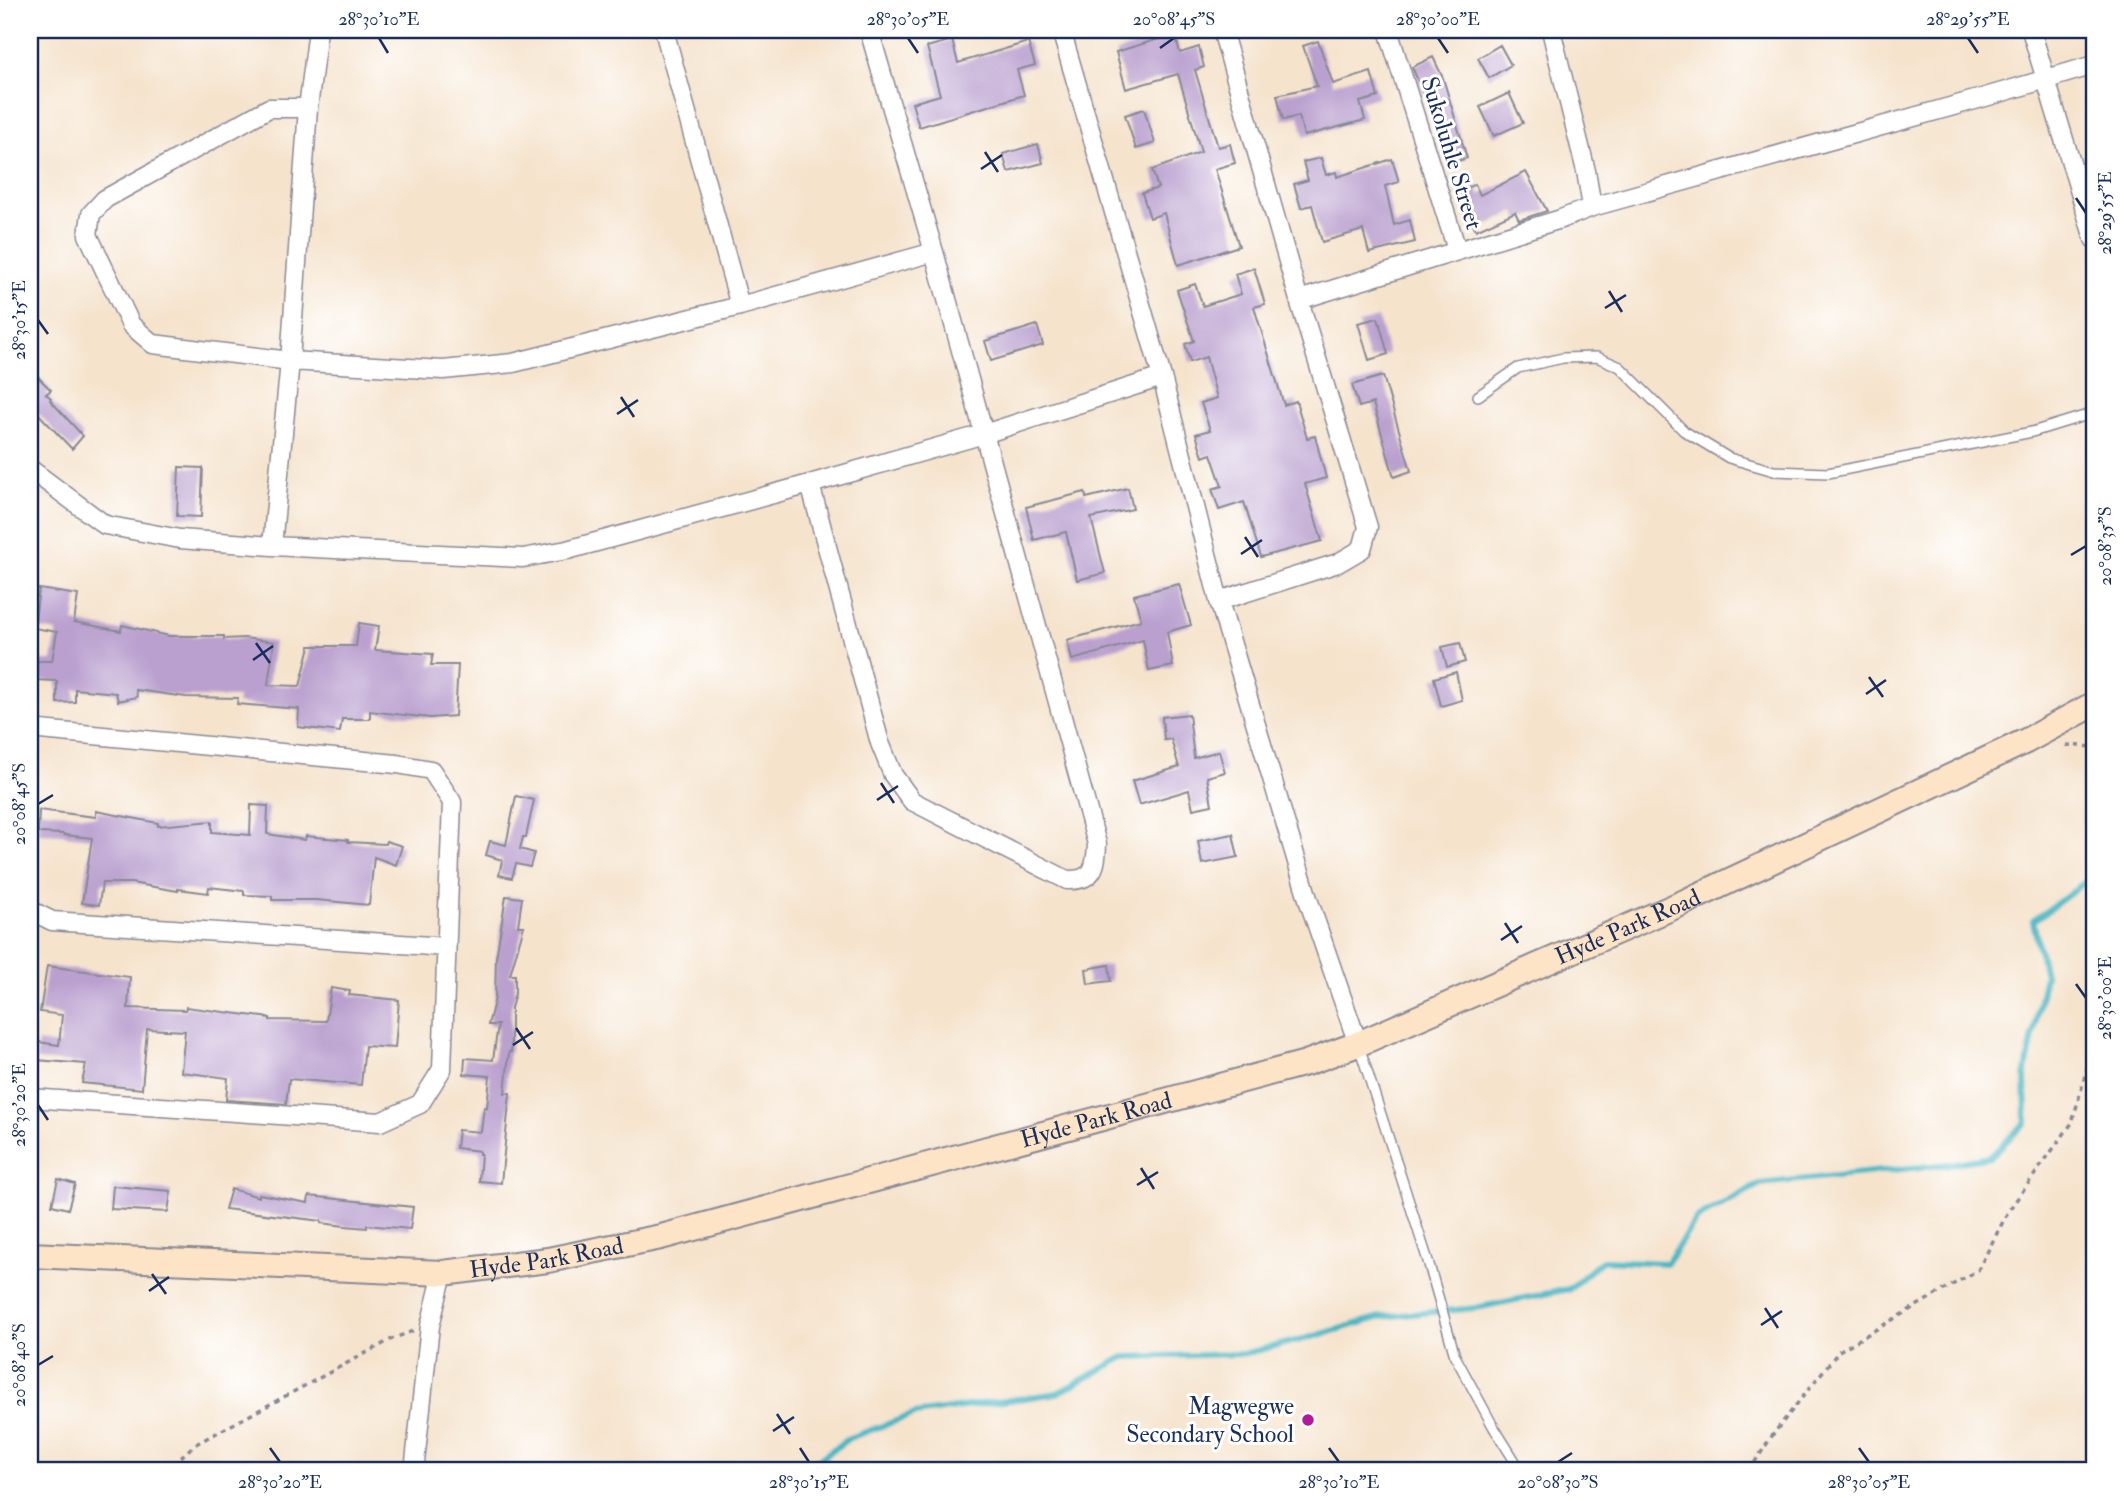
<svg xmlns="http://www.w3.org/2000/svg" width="2124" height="1501" font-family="'IM FELL Double Pica',serif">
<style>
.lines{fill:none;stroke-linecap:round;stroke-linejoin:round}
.stream{stroke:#49b6c5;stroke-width:6}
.building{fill:#baa0cf}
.lane-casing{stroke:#888995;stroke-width:12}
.street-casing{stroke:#888995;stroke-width:21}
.secondary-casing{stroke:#888995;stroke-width:28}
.path{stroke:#888995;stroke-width:3.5;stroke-dasharray:5 5;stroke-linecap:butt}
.lane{stroke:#fff;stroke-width:9}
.street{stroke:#fff;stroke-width:18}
.secondary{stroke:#fee4c6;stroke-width:24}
.ticks{fill:none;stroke:#1b2f5e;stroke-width:2.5}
.poi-dot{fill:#b5179e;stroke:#fff;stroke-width:2.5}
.labels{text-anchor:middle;stroke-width:6;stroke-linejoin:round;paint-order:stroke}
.street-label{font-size:24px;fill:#1b2f5e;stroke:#fff}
.poi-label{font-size:24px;fill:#1b2f5e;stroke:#fff;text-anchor:end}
.neatline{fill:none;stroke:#1b2f5e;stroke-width:2.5}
.ticks-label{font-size:18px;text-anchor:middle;fill:#1b2f5e}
</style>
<rect width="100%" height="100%" fill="#fff"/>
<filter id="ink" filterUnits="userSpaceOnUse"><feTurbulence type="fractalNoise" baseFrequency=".0143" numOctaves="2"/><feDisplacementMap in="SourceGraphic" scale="14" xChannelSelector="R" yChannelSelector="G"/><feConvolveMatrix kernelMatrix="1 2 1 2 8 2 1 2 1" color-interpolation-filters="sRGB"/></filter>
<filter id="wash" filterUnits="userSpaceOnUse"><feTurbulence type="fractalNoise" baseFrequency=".00686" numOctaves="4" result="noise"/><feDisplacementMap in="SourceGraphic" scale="28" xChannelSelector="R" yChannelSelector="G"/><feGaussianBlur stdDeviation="1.57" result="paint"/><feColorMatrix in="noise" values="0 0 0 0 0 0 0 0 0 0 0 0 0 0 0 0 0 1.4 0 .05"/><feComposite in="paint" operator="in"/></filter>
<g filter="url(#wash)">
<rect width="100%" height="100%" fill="#f5e3cc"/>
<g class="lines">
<path class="stream" d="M 803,1471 L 849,1438 L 915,1414 L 1058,1393 L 1124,1357 L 1243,1354 L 1308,1338 L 1381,1317 L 1476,1308 L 1569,1289 L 1603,1260 L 1667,1263 L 1697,1218 L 1760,1184 L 1949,1164 L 1990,1157 L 2026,1122 L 2025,1076 L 2045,975 L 2033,921 L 2092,877 L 2094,878"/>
</g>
<g id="blocks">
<path class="building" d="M 1175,34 L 1180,53 L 1199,47 L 1204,67 L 1195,70 L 1218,147 L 1230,144 L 1235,163 L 1215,169 L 1239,246 L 1178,265 L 1164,213 L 1150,218 L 1142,193 L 1158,188 L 1152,170 L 1201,152 L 1178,74 L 1126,89 L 1116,52 Z
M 952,40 L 958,63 L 1028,42 L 1035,65 L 1017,70 L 1024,95 L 919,127 L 912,103 L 940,95 L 927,47 Z
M 1318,41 L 1333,84 L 1371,72 L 1378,97 L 1360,102 L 1365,120 L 1304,136 L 1299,116 L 1283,120 L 1277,95 L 1317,86 L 1303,46 Z
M 1500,45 L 1511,65 L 1489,78 L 1478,58 Z
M 1433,57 L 1443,78 L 1467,158 L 1448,164 L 1434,118 L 1412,67 Z
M 1509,93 L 1523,123 L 1494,136 L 1480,107 Z
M 1144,109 L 1155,143 L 1136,149 L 1125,115 Z
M 1038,144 L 1043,163 L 1008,172 L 1003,154 Z
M 1321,158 L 1326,175 L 1336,172 L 1337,177 L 1392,159 L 1399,182 L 1385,186 L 1394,225 L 1410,220 L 1415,242 L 1369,253 L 1363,230 L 1322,242 L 1312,205 L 1301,208 L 1294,184 L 1308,180 L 1303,162 Z
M 1526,172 L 1547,211 L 1519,220 L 1515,212 L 1476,230 L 1458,192 L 1475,184 L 1480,195 Z
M 1254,268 L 1265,304 L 1254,307 L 1284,405 L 1296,401 L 1307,438 L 1315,436 L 1326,478 L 1305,484 L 1322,541 L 1261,557 L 1244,502 L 1219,510 L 1212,489 L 1222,486 L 1211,454 L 1203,457 L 1196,434 L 1210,430 L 1201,403 L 1217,398 L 1206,357 L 1190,362 L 1185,344 L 1194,341 L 1177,290 L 1195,284 L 1203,306 L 1241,294 L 1235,274 Z
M 1378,318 L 1388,354 L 1369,360 L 1358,323 Z
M 1037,325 L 1043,345 L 991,361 L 985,341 Z
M 30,369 L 51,390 L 46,394 L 51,398 L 50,400 L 83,436 L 72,449 L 30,405 Z
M 1383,376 L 1411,471 L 1394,477 L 1373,403 L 1359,407 L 1352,385 Z
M 179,467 L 203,468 L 201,517 L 177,516 Z
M 1128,488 L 1133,509 L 1091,518 L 1105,573 L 1077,580 L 1066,532 L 1034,540 L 1026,507 L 1085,492 L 1086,498 Z
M 1179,584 L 1191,625 L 1167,632 L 1173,666 L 1149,671 L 1143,640 L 1072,660 L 1067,640 L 1141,620 L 1134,595 Z
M 39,589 L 78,595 L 74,622 L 121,631 L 122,625 L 169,636 L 224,636 L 224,639 L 244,638 L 274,642 L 268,685 L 300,686 L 310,646 L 356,646 L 359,623 L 379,626 L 375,650 L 433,654 L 431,665 L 458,665 L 455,716 L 430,718 L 370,711 L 370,719 L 342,719 L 340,732 L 298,727 L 299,709 L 237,704 L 238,698 L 186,697 L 136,690 L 137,697 L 118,701 L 116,693 L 75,689 L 75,702 L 57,703 L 57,681 L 36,680 L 37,661 L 52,661 L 57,632 L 34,628 Z
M 1460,643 L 1465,662 L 1447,667 L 1442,647 Z
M 1456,672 L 1462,700 L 1441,706 L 1434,678 Z
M 1189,714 L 1194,758 L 1219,751 L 1225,772 L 1207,777 L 1212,805 L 1193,809 L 1189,790 L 1139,805 L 1132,781 L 1179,767 L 1171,739 L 1164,740 L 1162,717 Z
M 516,796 L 534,800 L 526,837 L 523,837 L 520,849 L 534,853 L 530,867 L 516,864 L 512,878 L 499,875 L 502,860 L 486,855 L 490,841 L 506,845 Z
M 251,805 L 268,806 L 267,834 L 305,840 L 306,836 L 348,840 L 348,842 L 385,844 L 386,841 L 402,846 L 396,865 L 374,857 L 369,905 L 317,900 L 272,900 L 272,896 L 244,895 L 244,891 L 209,887 L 208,893 L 178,889 L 178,891 L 131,883 L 102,883 L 99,905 L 82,903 L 92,838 L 64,835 L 64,834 L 38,833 L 39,810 L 96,817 L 96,811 L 158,823 L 158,826 L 212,821 L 212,832 L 250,835 Z
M 1233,834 L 1238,857 L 1202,864 L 1198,841 Z
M 506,896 L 522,898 L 518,926 L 524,926 L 510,975 L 515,975 L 515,993 L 511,1008 L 511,1052 L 509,1052 L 505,1093 L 510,1093 L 501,1183 L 479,1181 L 481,1154 L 479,1154 L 479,1151 L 456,1148 L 458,1130 L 481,1132 L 484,1107 L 487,1108 L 490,1076 L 464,1074 L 465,1058 L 493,1060 L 498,1025 L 488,1025 L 495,998 L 496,958 Z
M 1109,965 L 1111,981 L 1088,984 L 1086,969 Z
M 47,966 L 130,977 L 128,1008 L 185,1010 L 186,1007 L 270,1018 L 270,1020 L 326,1021 L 331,988 L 350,991 L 349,995 L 399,1000 L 395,1048 L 365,1046 L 361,1085 L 289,1079 L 286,1104 L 226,1100 L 228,1078 L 181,1072 L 185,1031 L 147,1029 L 142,1089 L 82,1083 L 86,1064 L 36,1060 L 38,1042 L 59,1045 L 62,1015 L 40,1012 Z
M 58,1179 L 75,1184 L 68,1209 L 52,1205 Z
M 113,1186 L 171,1191 L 168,1212 L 111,1209 Z
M 231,1189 L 259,1197 L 259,1194 L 308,1203 L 309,1196 L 413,1207 L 410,1229 L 367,1225 L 367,1228 L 345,1226 L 321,1223 L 321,1221 L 225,1209 Z"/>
</g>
</g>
<g filter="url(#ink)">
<use href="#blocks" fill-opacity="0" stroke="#888995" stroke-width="2"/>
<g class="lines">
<g class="lane-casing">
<path id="lane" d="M 1478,396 L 1518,368 L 1563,358 L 1597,357 L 1620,367 L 1684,431 L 1729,458 L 1774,471 L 1828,473 L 2032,432 L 2094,413
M 1359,1046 L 1428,1261 L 1455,1356 L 1493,1426 L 1521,1471"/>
</g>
<g class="street-casing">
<path id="street" d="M 664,30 L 740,306
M 1061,30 L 1162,377 L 1219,601 L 1309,902 L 1358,1044
M 1388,30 L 1457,250
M 2031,30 L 2094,239
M 308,108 L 269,108 L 105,199 L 91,214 L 88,235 L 131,325 L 153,344 L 290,361 L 443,370 L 513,363 L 740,306 L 934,252
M 1592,207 L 1982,98 L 2094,65
M 1299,300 L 1561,219 L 1592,207 L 1586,171 L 1551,30
M 30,469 L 105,525 L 180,539 L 272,546 L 523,558 L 567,550 L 810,484 L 984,434 L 1162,377
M 810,484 L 880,743 L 893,775 L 912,801 L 1067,880 C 1094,881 1096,867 1097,844 L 934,252 L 869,30
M 272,546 L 290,361 L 308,108 L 318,30
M 1219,601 L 1338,563 L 1362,549 L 1368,527 L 1299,300 L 1222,30
M 30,729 L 397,764 L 431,770 L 452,802 L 442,1069 L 420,1104 L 380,1122 L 30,1098
M 30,910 L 52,921 L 446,947
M 414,1471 L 430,1326 L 443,1273"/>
</g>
<g class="secondary-casing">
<g id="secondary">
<path id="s1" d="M 30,1255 L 443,1273 L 548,1260 L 661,1237 L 1306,1063 L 1358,1044 L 1687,901 L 2026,741 L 2094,704"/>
</g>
</g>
<path class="path" d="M 1240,33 L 1250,30
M 2066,745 L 2094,747
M 166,1471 L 194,1445 L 394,1338 L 413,1331
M 1749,1471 L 1774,1433 L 1839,1351 L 1978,1270 L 2009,1210 L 2072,1123 L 2094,1043"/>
<use href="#lane" class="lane"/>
<use href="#street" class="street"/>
<use href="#secondary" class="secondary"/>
</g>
</g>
<path class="ticks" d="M 379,38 L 388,53M 908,38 L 918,53M 1438,38 L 1448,53M 1968,38 L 1978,53M 1160,48 L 1174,38M 985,152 L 998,172M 981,169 L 1002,155M 2076,198 L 2086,213M 1609,291 L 1622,312M 1605,308 L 1626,295M 38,320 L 48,334M 621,397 L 634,417M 617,414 L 638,400M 1245,537 L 1258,557M 1241,554 L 1262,540M 2071,555 L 2086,546M 256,643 L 270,663M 253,660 L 273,646M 1869,677 L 1883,697M 1866,694 L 1886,680M 881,783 L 894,803M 877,800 L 898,786M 38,804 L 53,795M 1505,923 L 1518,943M 1501,940 L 1522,926M 2076,984 L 2086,998M 516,1028 L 530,1049M 513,1045 L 533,1032M 38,1105 L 48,1120M 1141,1168 L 1154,1189M 1137,1185 L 1158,1172M 152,1274 L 166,1294M 149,1291 L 169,1277M 1765,1308 L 1778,1328M 1761,1325 L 1782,1311M 38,1365 L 53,1356M 777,1414 L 790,1434M 773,1431 L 794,1417M 270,1448 L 280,1462M 800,1448 L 809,1462M 1329,1448 L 1339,1462M 1859,1448 L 1869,1462M 1558,1462 L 1572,1453"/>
<circle class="poi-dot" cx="1308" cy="1420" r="7"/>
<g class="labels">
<g class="street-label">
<text transform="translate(1452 153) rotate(73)" y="8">Sukoluhle Street</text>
<text dy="8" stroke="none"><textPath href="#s1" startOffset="1652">Hyde Park Road</textPath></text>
<text dy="8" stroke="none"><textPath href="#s1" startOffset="1085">Hyde Park Road</textPath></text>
<text dy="8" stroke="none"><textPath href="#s1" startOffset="518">Hyde Park Road</textPath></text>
</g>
<g class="poi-label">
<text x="1294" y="1414">Magwegwe<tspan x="1294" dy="28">Secondary School</tspan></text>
</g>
</g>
<rect width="2124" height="1501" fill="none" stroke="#fff" stroke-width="77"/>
<rect x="38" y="38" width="2048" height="1424" class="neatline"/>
<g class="ticks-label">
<text x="379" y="25">28°30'10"E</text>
<text x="908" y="25">28°30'05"E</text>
<text x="1174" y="25">20°08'45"S</text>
<text x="1438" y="25">28°30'00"E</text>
<text x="1968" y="25">28°29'55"E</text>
<text transform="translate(2105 213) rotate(-90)" y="6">28°29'55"E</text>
<text transform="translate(19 320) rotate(-90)" y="6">28°30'15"E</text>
<text transform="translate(2105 546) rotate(-90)" y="6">20°08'35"S</text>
<text transform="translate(19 804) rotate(-90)" y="6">20°08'45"S</text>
<text transform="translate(2105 998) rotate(-90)" y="6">28°30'00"E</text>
<text transform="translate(19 1105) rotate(-90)" y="6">28°30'20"E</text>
<text transform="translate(19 1365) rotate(-90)" y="6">20°08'40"S</text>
<text x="280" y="1488">28°30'20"E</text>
<text x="809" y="1488">28°30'15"E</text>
<text x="1339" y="1488">28°30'10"E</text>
<text x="1558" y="1488">20°08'30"S</text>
<text x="1869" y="1488">28°30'05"E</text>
</g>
</svg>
